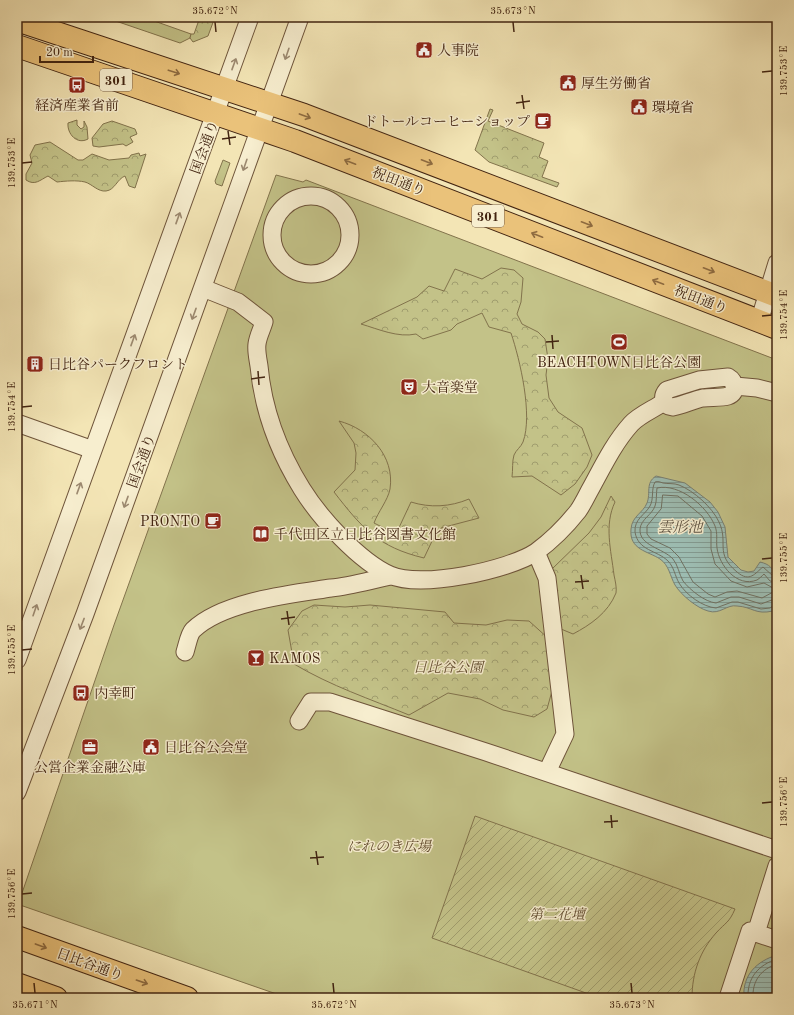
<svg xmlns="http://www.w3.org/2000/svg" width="794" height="1015" font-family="'Old Standard TT','Noto Serif JP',serif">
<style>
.green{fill:#c3c288;stroke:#82734c}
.forest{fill:url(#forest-crowns);stroke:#82734c}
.garden{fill:url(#garden-furrows);stroke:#82734c}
.water{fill:url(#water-rules);stroke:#798073}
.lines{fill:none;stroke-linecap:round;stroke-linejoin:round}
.shore{stroke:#707162;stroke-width:1}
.minor-casing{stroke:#6e543a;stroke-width:19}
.major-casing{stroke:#422411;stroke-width:24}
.minor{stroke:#f7eecf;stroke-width:17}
.major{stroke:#eac27a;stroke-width:22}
.oneway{stroke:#9c8970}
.oneway2{stroke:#8e6b40}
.ticks{fill:none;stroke:#422411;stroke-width:1.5}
.labels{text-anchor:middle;stroke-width:3;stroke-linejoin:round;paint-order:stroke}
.shield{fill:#f7eecf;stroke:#78614a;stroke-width:1}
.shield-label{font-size:13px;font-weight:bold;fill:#422411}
.poi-label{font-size:14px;fill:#422411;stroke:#f7eecf;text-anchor:start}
.street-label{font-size:14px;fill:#422411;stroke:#f7eecf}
.park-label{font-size:14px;font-style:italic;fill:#624c2f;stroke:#f7eecf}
.water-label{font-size:15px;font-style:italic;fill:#5d5242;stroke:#f7eecf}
.neatline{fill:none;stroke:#422411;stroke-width:1.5}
.ticks-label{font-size:10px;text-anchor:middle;fill:#422411}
</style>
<defs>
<pattern id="forest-crowns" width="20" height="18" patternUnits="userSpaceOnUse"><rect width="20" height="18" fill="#c3c288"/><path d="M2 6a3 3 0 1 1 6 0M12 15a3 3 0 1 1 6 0" fill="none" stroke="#a09d6e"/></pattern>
<pattern id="garden-furrows" width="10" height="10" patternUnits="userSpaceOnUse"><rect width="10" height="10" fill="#c3c288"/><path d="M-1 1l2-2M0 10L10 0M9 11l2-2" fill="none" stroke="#a09d6e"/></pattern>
<pattern id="water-rules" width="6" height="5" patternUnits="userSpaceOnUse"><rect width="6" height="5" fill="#9dbeb4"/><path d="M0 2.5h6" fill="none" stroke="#829a91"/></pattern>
</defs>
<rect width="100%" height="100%" fill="#f3e5b5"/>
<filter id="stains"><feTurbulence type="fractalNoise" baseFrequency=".005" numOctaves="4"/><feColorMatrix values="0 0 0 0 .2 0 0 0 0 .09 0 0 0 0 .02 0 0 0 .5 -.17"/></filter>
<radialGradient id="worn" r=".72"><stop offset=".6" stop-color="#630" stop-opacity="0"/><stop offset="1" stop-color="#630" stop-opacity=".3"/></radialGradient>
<path class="green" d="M 104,17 L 143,17 L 191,34 L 190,38 L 180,43 Z
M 223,160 L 230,163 L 222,186 L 216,184 L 215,181 Z
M 276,175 L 303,182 L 306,180 L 777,360 L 777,998 L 288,998 L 20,905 L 21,896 L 114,625 Z"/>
<path class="forest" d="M 200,17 L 215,17 L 208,36 L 193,42 L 190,38 L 191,34 L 194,34 Z
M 490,109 L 493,110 L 488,121 L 544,143 L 539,157 L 548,161 L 542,177 L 559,183 L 557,187 L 489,162 L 475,150 Z
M 77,120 L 77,125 L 81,129 L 84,127 L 84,121 L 87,127 L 88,139 C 77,145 67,134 68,123 Z
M 112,121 L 135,129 L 137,134 L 130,137 L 133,142 L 126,146 L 123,144 L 99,147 L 93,146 L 92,138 L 103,124 Z
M 50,142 L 78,160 L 83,160 L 92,154 L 109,160 L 129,158 L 131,155 L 139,153 L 140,156 L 146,154 L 135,188 L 129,186 L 125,176 C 117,179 115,190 106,191 C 98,192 92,184 85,182 C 76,180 66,181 57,182 L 48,176 C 40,180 35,186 26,180 L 26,174 L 32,163 L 30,155 L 35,145 Z
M 501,268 L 514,270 L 523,278 L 521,302 L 517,314 L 522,324 L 538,332 L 545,339 L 548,359 L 546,375 L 549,398 L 558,412 L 582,428 L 592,455 L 587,467 L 575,484 L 561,495 L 532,476 L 512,477 C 513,470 512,461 514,455 C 516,450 521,447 523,442 C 533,415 520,360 511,333 L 489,327 L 482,313 L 457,324 L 451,330 L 423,339 L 416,334 C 398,338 378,329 361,324 L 417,297 L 429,286 L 444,291 L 455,269 L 482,279 Z
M 339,421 C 369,429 395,456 390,489 C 388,500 378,512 374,523 L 396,534 L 411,502 C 430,508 450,507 469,499 L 479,518 L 441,528 L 433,539 L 424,558 C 378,547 362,528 334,492 L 355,470 L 356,453 L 354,443 Z
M 611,496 L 615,502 C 604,525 611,550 614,575 C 615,580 617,588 616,593 C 608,613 590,625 573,634 L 561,629 L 552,569 L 589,533 L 601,517 Z
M 314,605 L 345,607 L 370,605 L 445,612 L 454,623 L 486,625 L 507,620 L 529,621 L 549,639 L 552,691 L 547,709 L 534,717 L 503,710 L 480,699 L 448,693 L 409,715 C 370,699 331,686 294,664 L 288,630 L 302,611 Z"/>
<path class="garden" d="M 475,816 L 735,909 C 729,923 726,922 716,933 C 700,951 692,973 692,998 L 600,998 L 432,938 Z"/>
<path class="water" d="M 656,476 L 685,483 L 710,502 L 718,512 L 725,527 L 728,557 L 741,570 L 748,572 L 754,571 L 760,562 C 779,566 776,582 776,596 C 775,603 777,605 773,611 C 755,615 753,607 737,606 C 727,604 720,615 708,611 C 697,608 681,595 675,585 C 670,576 669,565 660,559 C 648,551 629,550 631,529 C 632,516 643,513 647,503 C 651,493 645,483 656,476 Z
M 777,955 L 777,998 L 744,998 C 742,975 757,961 777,955 Z"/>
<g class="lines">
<path class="shore" d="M 663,495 L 678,496 L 702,516 L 711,531 L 711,549 L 715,564 L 731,581 L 747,587 L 764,583 L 775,589 L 775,591 L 762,598 L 737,591 L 727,592 L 715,597 L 708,594 L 693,582 L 679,557 L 670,548 L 651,539 L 647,534 L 647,526 L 661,509 Z
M 777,577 L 773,576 L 763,567 C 755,573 750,583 737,572 C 714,553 729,543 719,522 C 712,507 694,491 679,485 C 674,483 668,484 663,483 C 660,482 658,481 655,482 C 651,489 654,499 650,506 C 645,515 634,519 635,532 C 638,551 657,550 668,561 C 674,567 675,576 679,583 C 686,595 703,607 716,608 L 732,602 L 738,602 L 761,609 L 770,608 L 777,603
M 777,582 L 770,581 L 764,574 C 762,576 760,578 757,580 C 737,588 719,565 717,548 C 716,540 718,534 715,526 C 707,506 679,483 657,488 C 656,494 657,501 655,506 C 652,515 641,519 640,529 C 639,546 663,548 673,559 C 678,565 679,574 683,581 C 690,590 705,602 716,603 L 731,597 L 739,597 L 761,604 L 777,598
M 748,998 C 747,978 758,965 777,959
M 753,998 C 752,981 761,969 777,964"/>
<g class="minor-casing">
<path id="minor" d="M272 235a39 39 0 1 1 78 0a39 39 0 1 1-78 0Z
M 203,288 L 238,302 L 264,322 C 262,329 258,336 257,344 C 256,351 258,359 259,366 C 263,410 279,452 302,489 C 320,518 359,561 390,575 C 421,589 509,570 536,552 C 551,541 567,525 578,511 C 583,504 587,495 591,488 C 603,466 614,443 631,424 C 639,415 654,409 664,402
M 759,322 L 777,263
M 728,377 C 735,381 738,393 728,396 C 721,398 711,397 703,398 C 693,400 683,405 673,407 C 663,406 661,397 667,390 L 699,380 Z
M 735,386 L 757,388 L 777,393
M 17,423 L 93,450
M 536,552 L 547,578 L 565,734 L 547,772
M 185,652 C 187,646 189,634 193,630 C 223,601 292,594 331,588 C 351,586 371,580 391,576
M 17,660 L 250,17
M 299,721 L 311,702 L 330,702 L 486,752 L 777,850
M 17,792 L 85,614 L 300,17
M 756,933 L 777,866
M 728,998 L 750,931 L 777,940"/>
</g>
<g class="major-casing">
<path id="major" d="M 17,20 L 304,115 L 777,296
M 17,46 L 295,141 L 777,328
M 17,937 L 187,998
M 17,984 L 56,998"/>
</g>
<use href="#minor" class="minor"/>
<use href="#major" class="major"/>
</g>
<defs><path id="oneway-shaft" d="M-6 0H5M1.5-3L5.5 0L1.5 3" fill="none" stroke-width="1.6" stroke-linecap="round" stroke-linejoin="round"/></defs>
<g class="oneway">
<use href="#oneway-shaft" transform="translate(287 54) rotate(109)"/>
<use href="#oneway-shaft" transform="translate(234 64) rotate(-70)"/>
<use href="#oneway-shaft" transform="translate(245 165) rotate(109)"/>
<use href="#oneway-shaft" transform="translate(178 218) rotate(-70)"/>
<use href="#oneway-shaft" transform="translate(194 314) rotate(110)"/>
<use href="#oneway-shaft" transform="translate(133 340) rotate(-70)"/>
<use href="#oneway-shaft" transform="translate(79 488) rotate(-70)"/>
<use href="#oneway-shaft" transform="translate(126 502) rotate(110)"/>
<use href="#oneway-shaft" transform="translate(35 610) rotate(-71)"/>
<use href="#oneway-shaft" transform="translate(82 624) rotate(111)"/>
</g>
<g class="oneway2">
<use href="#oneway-shaft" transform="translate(174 72) rotate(18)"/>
<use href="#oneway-shaft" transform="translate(305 116) rotate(20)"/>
<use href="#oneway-shaft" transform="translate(350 162) rotate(-159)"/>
<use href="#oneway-shaft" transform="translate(427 162) rotate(21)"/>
<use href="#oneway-shaft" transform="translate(587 224) rotate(21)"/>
<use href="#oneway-shaft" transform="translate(537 235) rotate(-159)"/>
<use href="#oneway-shaft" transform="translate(709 270) rotate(21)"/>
<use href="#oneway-shaft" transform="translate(658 282) rotate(-159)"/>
<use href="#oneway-shaft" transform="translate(41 946) rotate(20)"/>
<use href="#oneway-shaft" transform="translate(142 982) rotate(19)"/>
</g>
<path class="ticks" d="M 215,22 L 216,32M 513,22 L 514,32M 762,72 L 772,71M 522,95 L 524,109M 516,103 L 530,101M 228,131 L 230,145M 222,139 L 236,137M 22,163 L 32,162M 762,316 L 772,315M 552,335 L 553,349M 546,342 L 559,341M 258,371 L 259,385M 251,379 L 265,377M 22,407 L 32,406M 762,559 L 772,558M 581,575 L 583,589M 575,582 L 589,581M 287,611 L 289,625M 281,619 L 295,617M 22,650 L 32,649M 762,803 L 772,802M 611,815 L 612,828M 604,822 L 618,821M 316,851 L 318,865M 310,858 L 324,857M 22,894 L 32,893M 34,983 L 35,993M 333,983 L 334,993M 631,983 L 632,993"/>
<defs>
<g id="civic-square" transform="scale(0.9)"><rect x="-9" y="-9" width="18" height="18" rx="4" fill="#8f2418" stroke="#f7eecf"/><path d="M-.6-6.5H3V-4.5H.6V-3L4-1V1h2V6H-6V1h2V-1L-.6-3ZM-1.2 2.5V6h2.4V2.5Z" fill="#fff"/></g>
<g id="bus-square" transform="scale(0.9)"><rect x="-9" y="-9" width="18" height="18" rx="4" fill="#8f2418" stroke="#f7eecf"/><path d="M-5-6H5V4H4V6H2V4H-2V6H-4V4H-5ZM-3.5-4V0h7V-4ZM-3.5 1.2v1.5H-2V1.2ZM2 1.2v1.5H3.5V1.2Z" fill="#fff"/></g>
<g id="cafe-square" transform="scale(0.9)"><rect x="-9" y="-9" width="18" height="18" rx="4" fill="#8f2418" stroke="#f7eecf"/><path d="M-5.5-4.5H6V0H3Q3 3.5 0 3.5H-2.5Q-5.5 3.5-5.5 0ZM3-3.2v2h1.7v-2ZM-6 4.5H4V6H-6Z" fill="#fff"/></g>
<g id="stadium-square" transform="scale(0.9)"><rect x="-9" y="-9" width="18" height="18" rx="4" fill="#8f2418" stroke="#f7eecf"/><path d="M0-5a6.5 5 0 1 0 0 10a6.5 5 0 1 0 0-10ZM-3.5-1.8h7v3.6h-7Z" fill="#fff"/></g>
<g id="building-square" transform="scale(0.9)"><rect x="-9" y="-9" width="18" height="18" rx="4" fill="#8f2418" stroke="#f7eecf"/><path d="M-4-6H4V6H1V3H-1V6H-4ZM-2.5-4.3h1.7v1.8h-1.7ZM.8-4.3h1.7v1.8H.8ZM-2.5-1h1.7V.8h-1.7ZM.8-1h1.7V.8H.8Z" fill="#fff"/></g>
<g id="theatre-square" transform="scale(0.9)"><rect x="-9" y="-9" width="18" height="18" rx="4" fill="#8f2418" stroke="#f7eecf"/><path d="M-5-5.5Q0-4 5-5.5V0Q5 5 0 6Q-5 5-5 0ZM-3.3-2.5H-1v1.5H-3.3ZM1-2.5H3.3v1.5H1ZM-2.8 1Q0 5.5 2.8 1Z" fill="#fff"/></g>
<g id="library-square" transform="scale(0.9)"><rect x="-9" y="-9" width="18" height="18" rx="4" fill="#8f2418" stroke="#f7eecf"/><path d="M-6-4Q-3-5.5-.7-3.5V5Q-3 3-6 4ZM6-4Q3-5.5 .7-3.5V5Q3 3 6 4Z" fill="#fff"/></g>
<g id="bar-square" transform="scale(0.9)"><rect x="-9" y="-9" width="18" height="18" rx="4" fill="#8f2418" stroke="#f7eecf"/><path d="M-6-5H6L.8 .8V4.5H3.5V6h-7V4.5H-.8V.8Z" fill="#fff"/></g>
<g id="office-square" transform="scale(0.9)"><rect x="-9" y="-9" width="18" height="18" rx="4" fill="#8f2418" stroke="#f7eecf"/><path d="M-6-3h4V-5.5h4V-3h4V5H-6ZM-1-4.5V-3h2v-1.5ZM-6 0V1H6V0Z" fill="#fff"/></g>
</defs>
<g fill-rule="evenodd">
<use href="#civic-square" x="424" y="50"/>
<use href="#civic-square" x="568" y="83"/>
<use href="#bus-square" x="77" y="85"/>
<use href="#civic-square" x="639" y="107"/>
<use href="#cafe-square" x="543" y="121"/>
<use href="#stadium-square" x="619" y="342"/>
<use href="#building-square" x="35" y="364"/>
<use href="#theatre-square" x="409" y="387"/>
<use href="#cafe-square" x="213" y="521"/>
<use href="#library-square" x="261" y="534"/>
<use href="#bar-square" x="256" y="658"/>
<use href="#bus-square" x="81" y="693"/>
<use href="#office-square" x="90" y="747"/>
<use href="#civic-square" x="151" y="747"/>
</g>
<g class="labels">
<g class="shield">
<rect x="100" y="69" width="32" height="22" rx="3"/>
<rect x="472" y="205" width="32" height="22" rx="3"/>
</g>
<g class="shield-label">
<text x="116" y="85">301</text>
<text x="488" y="221">301</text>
</g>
<g class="poi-label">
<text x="437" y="55">人事院</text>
<text x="581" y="88">厚生労働省</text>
<text x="77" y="110" text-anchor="middle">経済産業省前</text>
<text x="652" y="112">環境省</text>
<text x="530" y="126" text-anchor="end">ドトールコーヒーショップ</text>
<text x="619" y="367" text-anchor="middle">BEACHTOWN日比谷公園</text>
<text x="48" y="369">日比谷パークフロント</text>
<text x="422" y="392">大音楽堂</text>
<text x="200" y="526" text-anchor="end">PRONTO</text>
<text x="274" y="539">千代田区立日比谷図書文化館</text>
<text x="269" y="663">KAMOS</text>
<text x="94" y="698">内幸町</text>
<text x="164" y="752">日比谷公会堂</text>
<text x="90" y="772" text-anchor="middle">公営企業金融公庫</text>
</g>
<g class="street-label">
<text transform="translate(204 147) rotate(-70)" y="5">国会通り</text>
<text transform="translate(399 181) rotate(21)" y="5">祝田通り</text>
<text transform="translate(701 299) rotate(21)" y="5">祝田通り</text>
<text transform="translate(141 461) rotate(-70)" y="5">国会通り</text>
<text transform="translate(90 964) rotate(20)" y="5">日比谷通り</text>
</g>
<g class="park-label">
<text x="448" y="672">日比谷公園</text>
<text x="389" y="851">にれのき広場</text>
<text x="557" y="919">第二花壇</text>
</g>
<g class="water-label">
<text x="680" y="532">雲形池</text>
</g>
</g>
<rect width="794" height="1015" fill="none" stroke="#f3e5b5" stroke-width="44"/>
<path d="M40 56v6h53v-6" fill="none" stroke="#422411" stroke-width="2"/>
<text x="46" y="56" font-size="12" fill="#422411" stroke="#f7eecf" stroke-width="3" paint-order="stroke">20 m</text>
<rect x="22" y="22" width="750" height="971" class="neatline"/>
<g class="ticks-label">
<text x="215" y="14">35.672°N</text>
<text x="513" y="14">35.673°N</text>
<text transform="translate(783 71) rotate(-90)" y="4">139.753°E</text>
<text transform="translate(11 163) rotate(-90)" y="4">139.753°E</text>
<text transform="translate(783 315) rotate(-90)" y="4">139.754°E</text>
<text transform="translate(11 407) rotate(-90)" y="4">139.754°E</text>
<text transform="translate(783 558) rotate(-90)" y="4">139.755°E</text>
<text transform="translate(11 650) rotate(-90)" y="4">139.755°E</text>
<text transform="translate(783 802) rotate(-90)" y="4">139.756°E</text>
<text transform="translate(11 894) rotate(-90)" y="4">139.756°E</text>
<text x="35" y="1008">35.671°N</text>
<text x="334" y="1008">35.672°N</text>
<text x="632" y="1008">35.673°N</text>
</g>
<rect width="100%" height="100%" filter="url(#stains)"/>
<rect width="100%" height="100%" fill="url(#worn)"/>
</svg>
